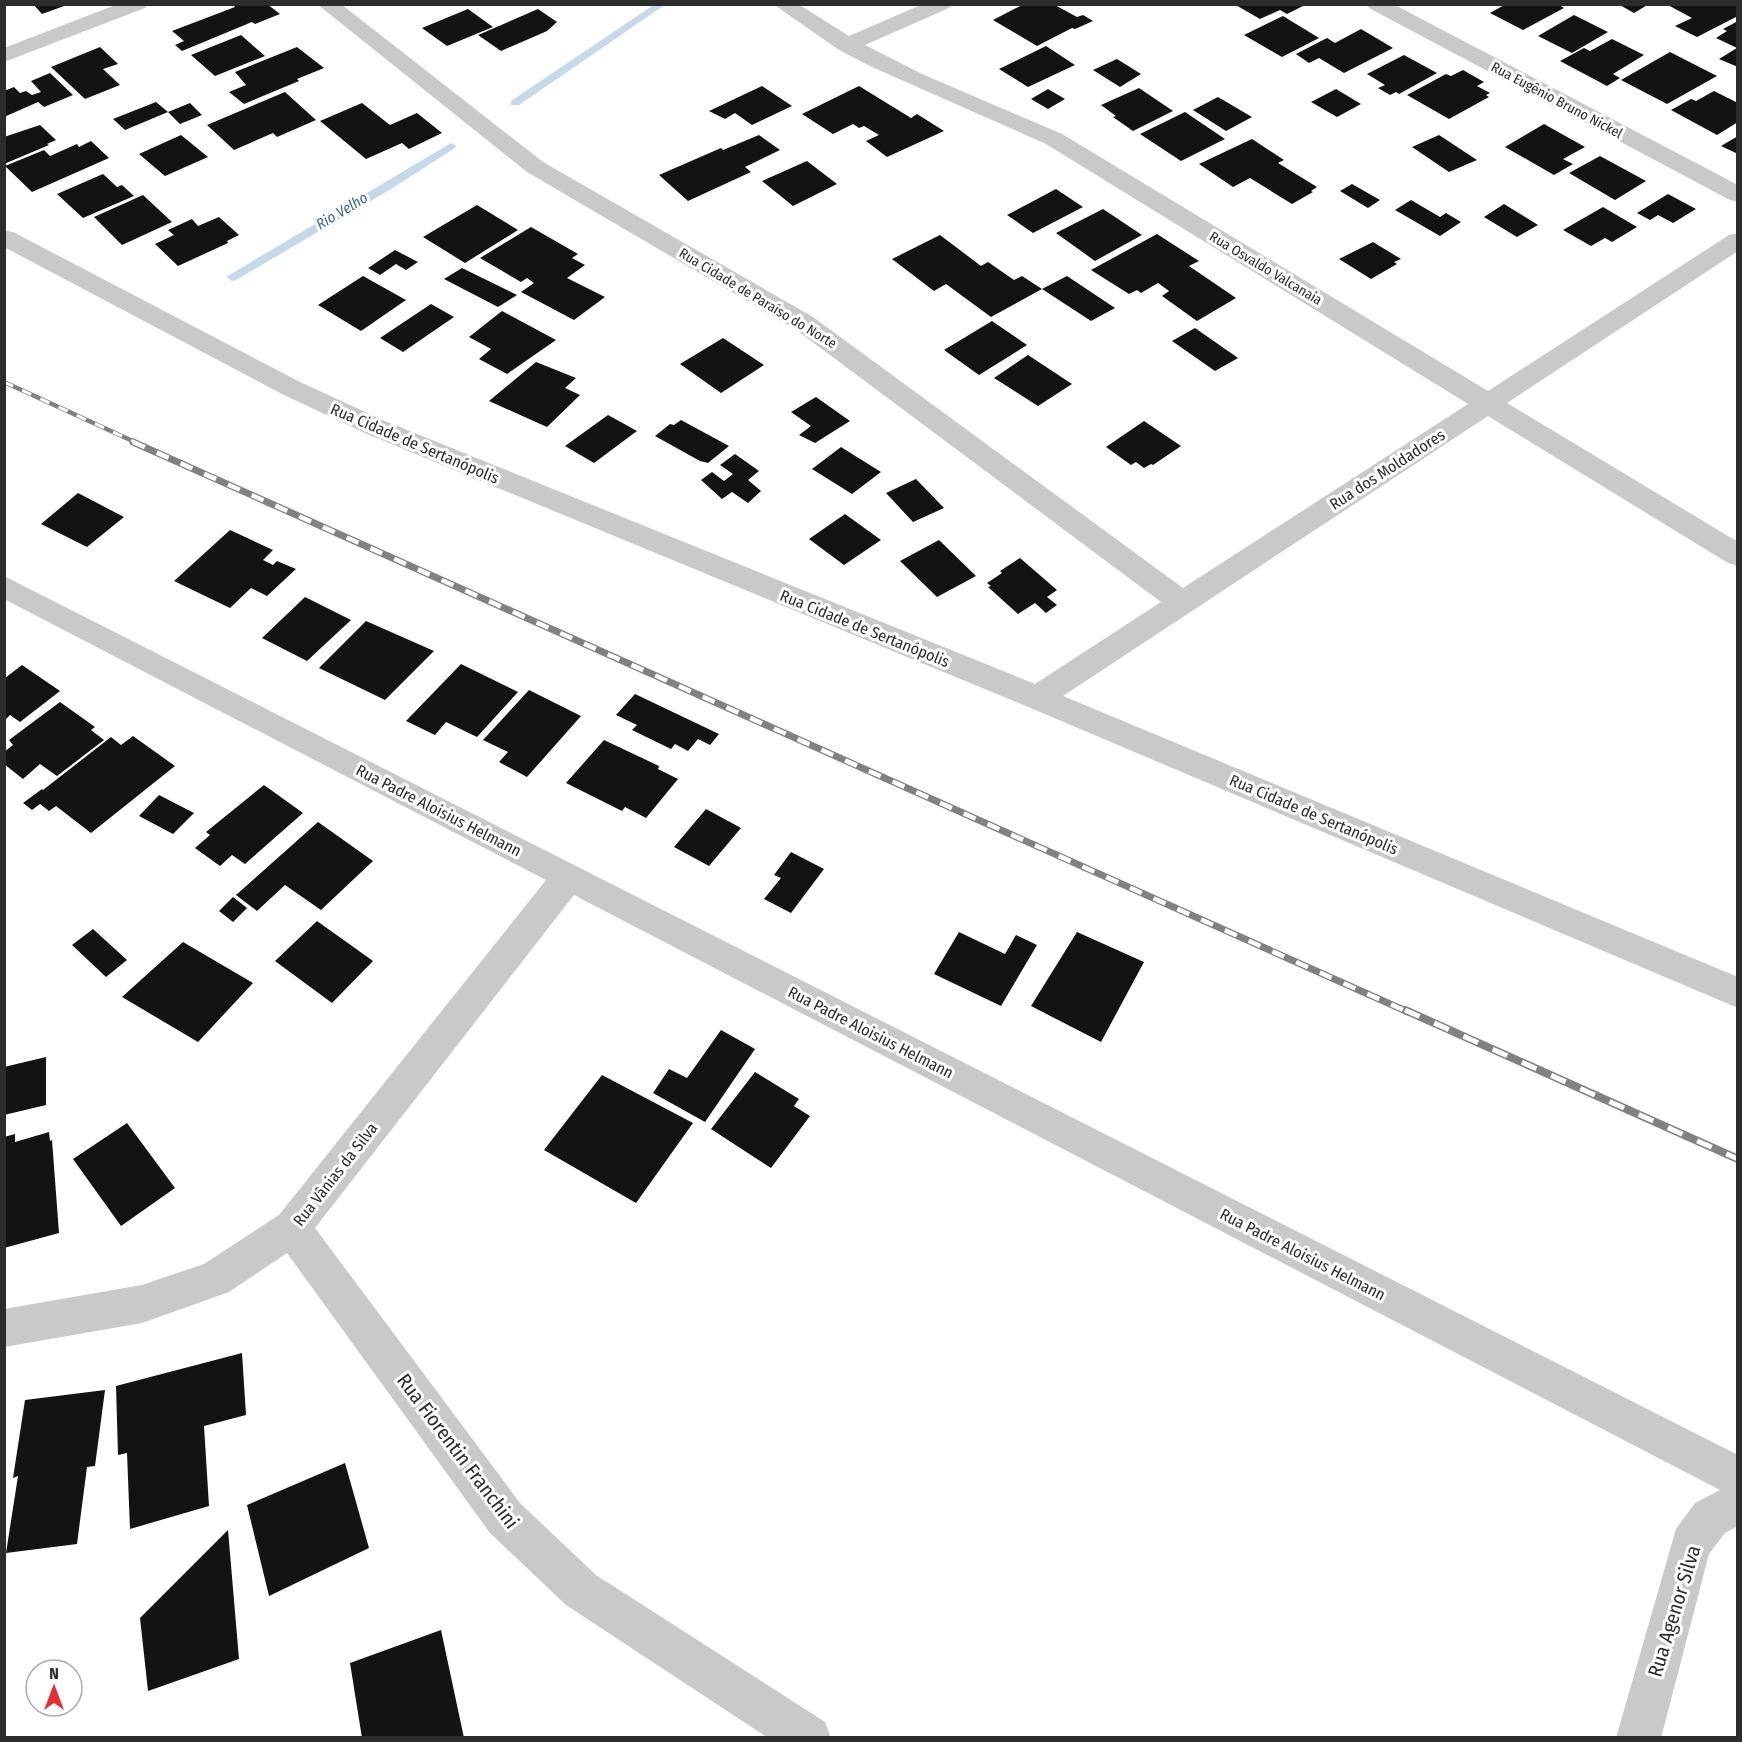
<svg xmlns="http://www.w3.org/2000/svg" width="1742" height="1742" font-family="'Fira Sans Condensed',sans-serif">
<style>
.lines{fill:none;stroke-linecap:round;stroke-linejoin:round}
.stream{fill:#c5d9ea;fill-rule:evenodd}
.building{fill:#131313}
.street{fill:#c9c9c9;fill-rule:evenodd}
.rail-far2-casing{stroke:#818181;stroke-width:4.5}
.rail-far1-casing{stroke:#818181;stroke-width:7}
.rail-casing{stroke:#818181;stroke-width:8}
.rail-far2{stroke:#fff;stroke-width:3;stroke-dasharray:10;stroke-linecap:butt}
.rail-far1{stroke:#fff;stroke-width:4.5;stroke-dasharray:13;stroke-linecap:butt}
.rail{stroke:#fff;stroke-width:5;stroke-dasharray:16;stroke-linecap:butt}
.labels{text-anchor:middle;stroke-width:6;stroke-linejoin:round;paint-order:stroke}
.far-street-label{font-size:14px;fill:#2c2c2c;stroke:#fff}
.far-water-label{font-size:15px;font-style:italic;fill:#3c688c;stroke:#fff}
.street-label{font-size:16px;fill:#2c2c2c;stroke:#fff}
.near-street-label{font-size:20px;fill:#2c2c2c;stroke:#fff}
</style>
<rect width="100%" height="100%" fill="#fff"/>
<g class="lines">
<path class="stream" d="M 655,4 L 666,4 L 519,105 L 511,105 L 511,101 Z
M 451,143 L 456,146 L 455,148 L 391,189 L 236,280 L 232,281 L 226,277 Z"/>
</g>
<path class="building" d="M 33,4 L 67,4 L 67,5 L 42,14 Z
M 232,4 L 267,4 L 280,14 L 255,24 L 252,22 L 182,51 L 175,45 L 184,41 L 172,31 L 235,7 Z
M 1024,4 L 1053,4 L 1077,17 L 1083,15 L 1093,21 L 1075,29 L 1072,28 L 1037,46 L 993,20 Z
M 1234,4 L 1307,4 L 1287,14 L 1280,10 L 1260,19 Z
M 1506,4 L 1558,4 L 1564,8 L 1523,30 L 1490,13 Z
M 1618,4 L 1649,4 L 1634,13 Z
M 1666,4 L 1738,4 L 1738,16 L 1697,37 L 1675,26 L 1692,18 Z
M 468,9 L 493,27 L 447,46 L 422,28 Z
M 538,9 L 557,22 L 547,31 L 501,51 L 478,35 Z
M 1574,15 L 1608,32 L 1572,53 L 1538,36 Z
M 1283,16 L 1319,38 L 1282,57 L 1244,35 Z
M 1738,21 L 1738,67 L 1719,59 L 1737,48 L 1716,38 L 1727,31 L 1723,29 Z
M 1361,29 L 1393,48 L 1344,73 L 1319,58 L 1309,63 L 1296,54 L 1327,38 L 1335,43 Z
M 241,35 L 265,56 L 215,76 L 191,55 Z
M 1612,39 L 1644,55 L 1613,74 L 1620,78 L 1607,86 L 1560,61 L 1584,48 L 1590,51 Z
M 1046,46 L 1075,65 L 1028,87 L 999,69 Z
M 100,47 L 118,64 L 103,69 L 120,85 L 85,99 L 51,67 Z
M 297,47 L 324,68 L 297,79 L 299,81 L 244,104 L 229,92 L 246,85 L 235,72 Z
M 1670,52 L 1717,76 L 1667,104 L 1621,80 Z
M 1404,55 L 1437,73 L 1399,94 L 1396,92 L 1390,95 L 1378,88 L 1385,85 L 1367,74 Z
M 1117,59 L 1141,74 L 1120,87 L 1093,70 Z
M 1463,70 L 1484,82 L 1477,86 L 1490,93 L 1486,95 L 1489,97 L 1449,119 L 1407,95 L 1446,74 L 1451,76 Z
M 50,73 L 73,95 L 44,107 L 38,102 L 4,117 L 4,91 L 14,87 L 20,93 L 26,91 L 32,95 L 41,92 L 31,81 Z
M 762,86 L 792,106 L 752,125 L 735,113 L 725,119 L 709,111 Z
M 859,86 L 911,118 L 917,114 L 944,131 L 887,157 L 866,141 L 879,135 L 864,126 L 859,128 L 853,124 L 833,134 L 802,114 Z
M 1139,88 L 1173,111 L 1133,131 L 1113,117 L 1116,116 L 1101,105 Z
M 1048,89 L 1065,99 L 1048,109 L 1031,99 Z
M 1336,89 L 1361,104 L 1337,117 L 1311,102 Z
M 1714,91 L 1738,103 L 1738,122 L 1717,135 L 1671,110 L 1691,99 L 1696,101 Z
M 285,92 L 316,120 L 277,137 L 273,133 L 234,150 L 207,125 Z
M 1218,97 L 1252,117 L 1226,131 L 1193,110 Z
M 156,102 L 168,112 L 125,130 L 113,119 Z
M 190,103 L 202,115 L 180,124 L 168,112 Z
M 362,103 L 390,125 L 417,113 L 442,133 L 409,149 L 402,143 L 366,159 L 320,121 Z
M 1185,112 L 1225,139 L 1181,161 L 1140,134 Z
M 1544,124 L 1585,147 L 1563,159 L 1573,164 L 1554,175 L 1505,147 Z
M 40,125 L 56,140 L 47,144 L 49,145 L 4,164 L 4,137 Z
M 181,135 L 208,157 L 165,176 L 139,154 Z
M 759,135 L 780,150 L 745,167 L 751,172 L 688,201 L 659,175 L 721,148 L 723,150 Z
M 1439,135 L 1477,160 L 1449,172 L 1412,147 Z
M 1738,136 L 1738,154 L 1721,146 Z
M 1252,139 L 1284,160 L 1278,163 L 1317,187 L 1311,191 L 1313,192 L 1292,204 L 1250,178 L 1233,187 L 1199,164 Z
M 91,141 L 109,158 L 32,192 L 5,166 L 44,150 L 50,156 L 77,144 L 79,147 Z
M 1600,156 L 1646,181 L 1615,200 L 1569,173 Z
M 807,161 L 837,184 L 793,206 L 762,181 Z
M 103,174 L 117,187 L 122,185 L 134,196 L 83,218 L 57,194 Z
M 1352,184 L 1380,200 L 1368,208 L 1340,191 Z
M 1056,189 L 1083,207 L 1033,233 L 1007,215 Z
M 1668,194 L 1696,209 L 1673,223 L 1658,215 L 1650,220 L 1637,213 Z
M 143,195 L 172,222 L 122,245 L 94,217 Z
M 1411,200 L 1440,217 L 1446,213 L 1461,222 L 1440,236 L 1395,210 Z
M 1504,204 L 1538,225 L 1517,237 L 1484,217 Z
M 477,205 L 518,230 L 465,263 L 423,237 Z
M 1603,207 L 1637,227 L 1612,242 L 1605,238 L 1591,246 L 1563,230 Z
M 1103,209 L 1142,235 L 1095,261 L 1056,233 Z
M 219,217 L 239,235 L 227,241 L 228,243 L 178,266 L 155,244 L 174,235 L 168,230 L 192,219 L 198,226 Z
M 531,227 L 578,254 L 572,258 L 585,265 L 567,278 L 605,297 L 574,320 L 521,292 L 534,283 L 527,278 L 521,282 L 480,258 Z
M 1157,234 L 1199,261 L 1189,266 L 1236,298 L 1197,321 L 1162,296 L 1169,291 L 1158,283 L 1141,293 L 1137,290 L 1129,294 L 1091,270 Z
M 940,235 L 981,266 L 988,262 L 1014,280 L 1022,276 L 1042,289 L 991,317 L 946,284 L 934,291 L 892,259 Z
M 1373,242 L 1401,259 L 1394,262 L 1397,264 L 1371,279 L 1339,259 Z
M 395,250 L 418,262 L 406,270 L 396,264 L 380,275 L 368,268 Z
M 462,268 L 517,295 L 498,307 L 444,279 Z
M 363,276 L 406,300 L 361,331 L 318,305 Z
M 1067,276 L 1115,308 L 1091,321 L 1042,289 Z
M 431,304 L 454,317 L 403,352 L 380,338 Z
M 502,311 L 556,340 L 507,374 L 479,359 L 491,349 L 469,337 Z
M 992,321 L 1027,345 L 979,375 L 944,350 Z
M 1195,328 L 1238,358 L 1215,371 L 1172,341 Z
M 723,338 L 764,365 L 721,393 L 680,364 Z
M 1028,355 L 1072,384 L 1038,406 L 994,378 Z
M 536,362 L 576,378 L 565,388 L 580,395 L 547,427 L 489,401 Z
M 816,397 L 850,421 L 815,443 L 799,435 L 811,426 L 791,412 Z
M 608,415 L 637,431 L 594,463 L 565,446 Z
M 681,420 L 729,446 L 708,463 L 700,461 L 655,436 L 670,424 L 674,425 Z
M 1144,421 L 1181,446 L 1153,465 L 1151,464 L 1144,468 L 1136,462 L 1131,465 L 1106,447 Z
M 841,447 L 881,472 L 852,494 L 812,469 Z
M 735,454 L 759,471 L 748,480 L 761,491 L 748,503 L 732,492 L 722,499 L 701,480 L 712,472 L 724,481 L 733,474 L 720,465 Z
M 916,479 L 944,508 L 913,522 L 886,493 Z
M 78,493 L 124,517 L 87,547 L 41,524 Z
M 845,514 L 881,540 L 844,565 L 809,539 Z
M 230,530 L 273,550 L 263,560 L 273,565 L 277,561 L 296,569 L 267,596 L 251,588 L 230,608 L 174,581 Z
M 939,540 L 976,576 L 937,597 L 900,561 Z
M 1020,558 L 1057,590 L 1047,597 L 1057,605 L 1046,613 L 1035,603 L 1018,614 L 988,587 L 991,586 L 987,583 L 1002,573 L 1000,571 Z
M 305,597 L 351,620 L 307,661 L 262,638 Z
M 366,621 L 434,651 L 385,700 L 319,668 Z
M 461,664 L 518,692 L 477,737 L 446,722 L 435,735 L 406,721 Z
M 22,665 L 60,691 L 20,722 L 10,715 L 5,720 L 5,678 Z
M 529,690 L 581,716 L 527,777 L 499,762 L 508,752 L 483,740 Z
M 635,694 L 719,734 L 710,745 L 698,739 L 688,751 L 675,744 L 671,749 L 632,730 L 637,725 L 616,715 Z
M 60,702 L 95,727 L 91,730 L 104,740 L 57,776 L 40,764 L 23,779 L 4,764 L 4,752 L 13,745 L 9,740 Z
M 133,736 L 175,766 L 91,833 L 56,806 L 49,811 L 40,804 L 32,810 L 23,803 L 42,789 L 43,790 L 111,737 L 121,745 Z
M 604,740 L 659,766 L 658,769 L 678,779 L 646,818 L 625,807 L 622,811 L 566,783 Z
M 264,785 L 303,813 L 245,864 L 232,855 L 220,866 L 195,848 L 210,835 L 206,832 Z
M 159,795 L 194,813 L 173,834 L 139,816 Z
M 706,809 L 741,828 L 709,866 L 674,847 Z
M 318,822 L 373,861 L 321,910 L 285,885 L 257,911 L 236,895 Z
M 791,852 L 824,869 L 791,913 L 764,899 L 781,878 L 774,875 Z
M 233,897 L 247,908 L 233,922 L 219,911 Z
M 317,921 L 373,961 L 332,1003 L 275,961 Z
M 93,929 L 127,960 L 106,977 L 72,945 Z
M 959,932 L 1005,954 L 1016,935 L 1037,945 L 1001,1006 L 934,974 Z
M 1077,932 L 1144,962 L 1101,1042 L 1031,1006 Z
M 183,942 L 253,983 L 198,1042 L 122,997 Z
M 721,1030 L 755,1049 L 705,1122 L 653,1093 L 669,1069 L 687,1078 Z
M 46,1057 L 46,1105 L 4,1115 L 4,1067 Z
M 755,1072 L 799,1099 L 794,1106 L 810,1116 L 771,1168 L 711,1129 Z
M 602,1075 L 693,1123 L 636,1203 L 544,1150 Z
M 127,1123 L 175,1188 L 121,1226 L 73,1159 Z
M 49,1132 L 50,1141 L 52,1140 L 59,1233 L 4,1248 L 4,1137 L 15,1134 L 15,1142 Z
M 242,1353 L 246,1415 L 204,1426 L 209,1506 L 130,1529 L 127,1453 L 118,1455 L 116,1386 Z
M 105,1390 L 95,1466 L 87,1467 L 77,1544 L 6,1553 L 18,1476 L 13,1478 L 25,1400 Z
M 345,1463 L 369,1548 L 269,1596 L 247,1505 Z
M 228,1530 L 239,1659 L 148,1691 L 140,1618 Z
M 441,1630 L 464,1738 L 362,1738 L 350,1663 Z"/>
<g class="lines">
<path class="street" d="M 118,4 L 148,4 L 145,8 L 4,62 L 4,48 Z
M 317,4 L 341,4 L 543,162 L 813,317 L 1183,588 L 1468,404 L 1046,144 L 872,67 L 839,50 L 773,4 L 798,4 L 849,36 L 923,4 L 952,4 L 949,8 L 865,45 L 922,74 L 1062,134 L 1488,391 L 1729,235 L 1738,233 L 1738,251 L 1507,403 L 1738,542 L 1738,566 L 1728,563 L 1488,416 L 1063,696 L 1738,977 L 1738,1008 L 1026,706 L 365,433 L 282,394 L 4,247 L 4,230 L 13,232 L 300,382 L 385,421 L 1035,684 L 1161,602 L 795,329 L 527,172 Z
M 1366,4 L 1393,4 L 1738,185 L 1738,202 L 1730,200 L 1369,8 Z
M 4,576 L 1738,1455 L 1738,1526 L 1725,1533 L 1709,1554 L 1661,1738 L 1616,1738 L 1676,1529 L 1695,1503 L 1720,1490 L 574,895 L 315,1228 L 520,1503 L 596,1575 L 825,1722 L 831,1738 L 768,1738 L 566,1605 L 490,1533 L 287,1253 L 229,1292 L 142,1323 L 4,1347 L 4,1309 L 142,1285 L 204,1264 L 279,1215 L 546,880 L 4,599 Z"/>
<g class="rail-far2-casing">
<path id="rail-far2" d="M 4,382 L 137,443"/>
</g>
<g class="rail-far1-casing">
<path id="rail-far1" d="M 133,442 L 1408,1012"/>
</g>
<g class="rail-casing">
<path id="rail" d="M 1405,1010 L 1738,1159"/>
</g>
<use href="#rail-far2" class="rail-far2"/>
<use href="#rail-far1" class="rail-far1"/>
<use href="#rail" class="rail"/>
</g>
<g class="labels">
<g class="far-street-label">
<text transform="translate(1557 100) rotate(28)" y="5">Rua Eugênio Bruno Nickel</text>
<text transform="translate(1266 268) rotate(31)" y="5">Rua Osvaldo Valcanaia</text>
<text transform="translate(758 298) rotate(31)" y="5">Rua Cidade de Paraíso do Norte</text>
</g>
<g class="far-water-label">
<text transform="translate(342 211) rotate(-31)" y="5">Rio Velho</text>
</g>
<g class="street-label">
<text transform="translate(415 443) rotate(23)" y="6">Rua Cidade de Sertanópolis</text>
<text transform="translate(1387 469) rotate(-33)" y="6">Rua dos Moldadores</text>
<text transform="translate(865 628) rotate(22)" y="6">Rua Cidade de Sertanópolis</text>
<text transform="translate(439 810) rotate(27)" y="6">Rua Padre Aloisius Helmann</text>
<text transform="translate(1314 814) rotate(23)" y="6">Rua Cidade de Sertanópolis</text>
<text transform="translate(871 1032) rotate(27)" y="6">Rua Padre Aloisius Helmann</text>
<text transform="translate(335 1174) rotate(-52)" y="6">Rua Vânias da Silva</text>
<text transform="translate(1303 1254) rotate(27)" y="6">Rua Padre Aloisius Helmann</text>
</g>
<g class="near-street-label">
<text transform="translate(458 1451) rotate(53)" y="7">Rua Fiorentin Franchini</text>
<text transform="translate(1674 1611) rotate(-73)" y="7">Rua Agenor Silva</text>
</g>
</g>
<rect width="1742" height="1742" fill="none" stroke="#2c2c2c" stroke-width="12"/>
<g transform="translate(54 1688)"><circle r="28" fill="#ffffff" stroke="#ababab" stroke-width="1.5"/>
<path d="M0-4.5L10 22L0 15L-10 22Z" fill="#e13032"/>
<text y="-9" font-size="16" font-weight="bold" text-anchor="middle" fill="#2c2c2c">N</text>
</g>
</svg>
